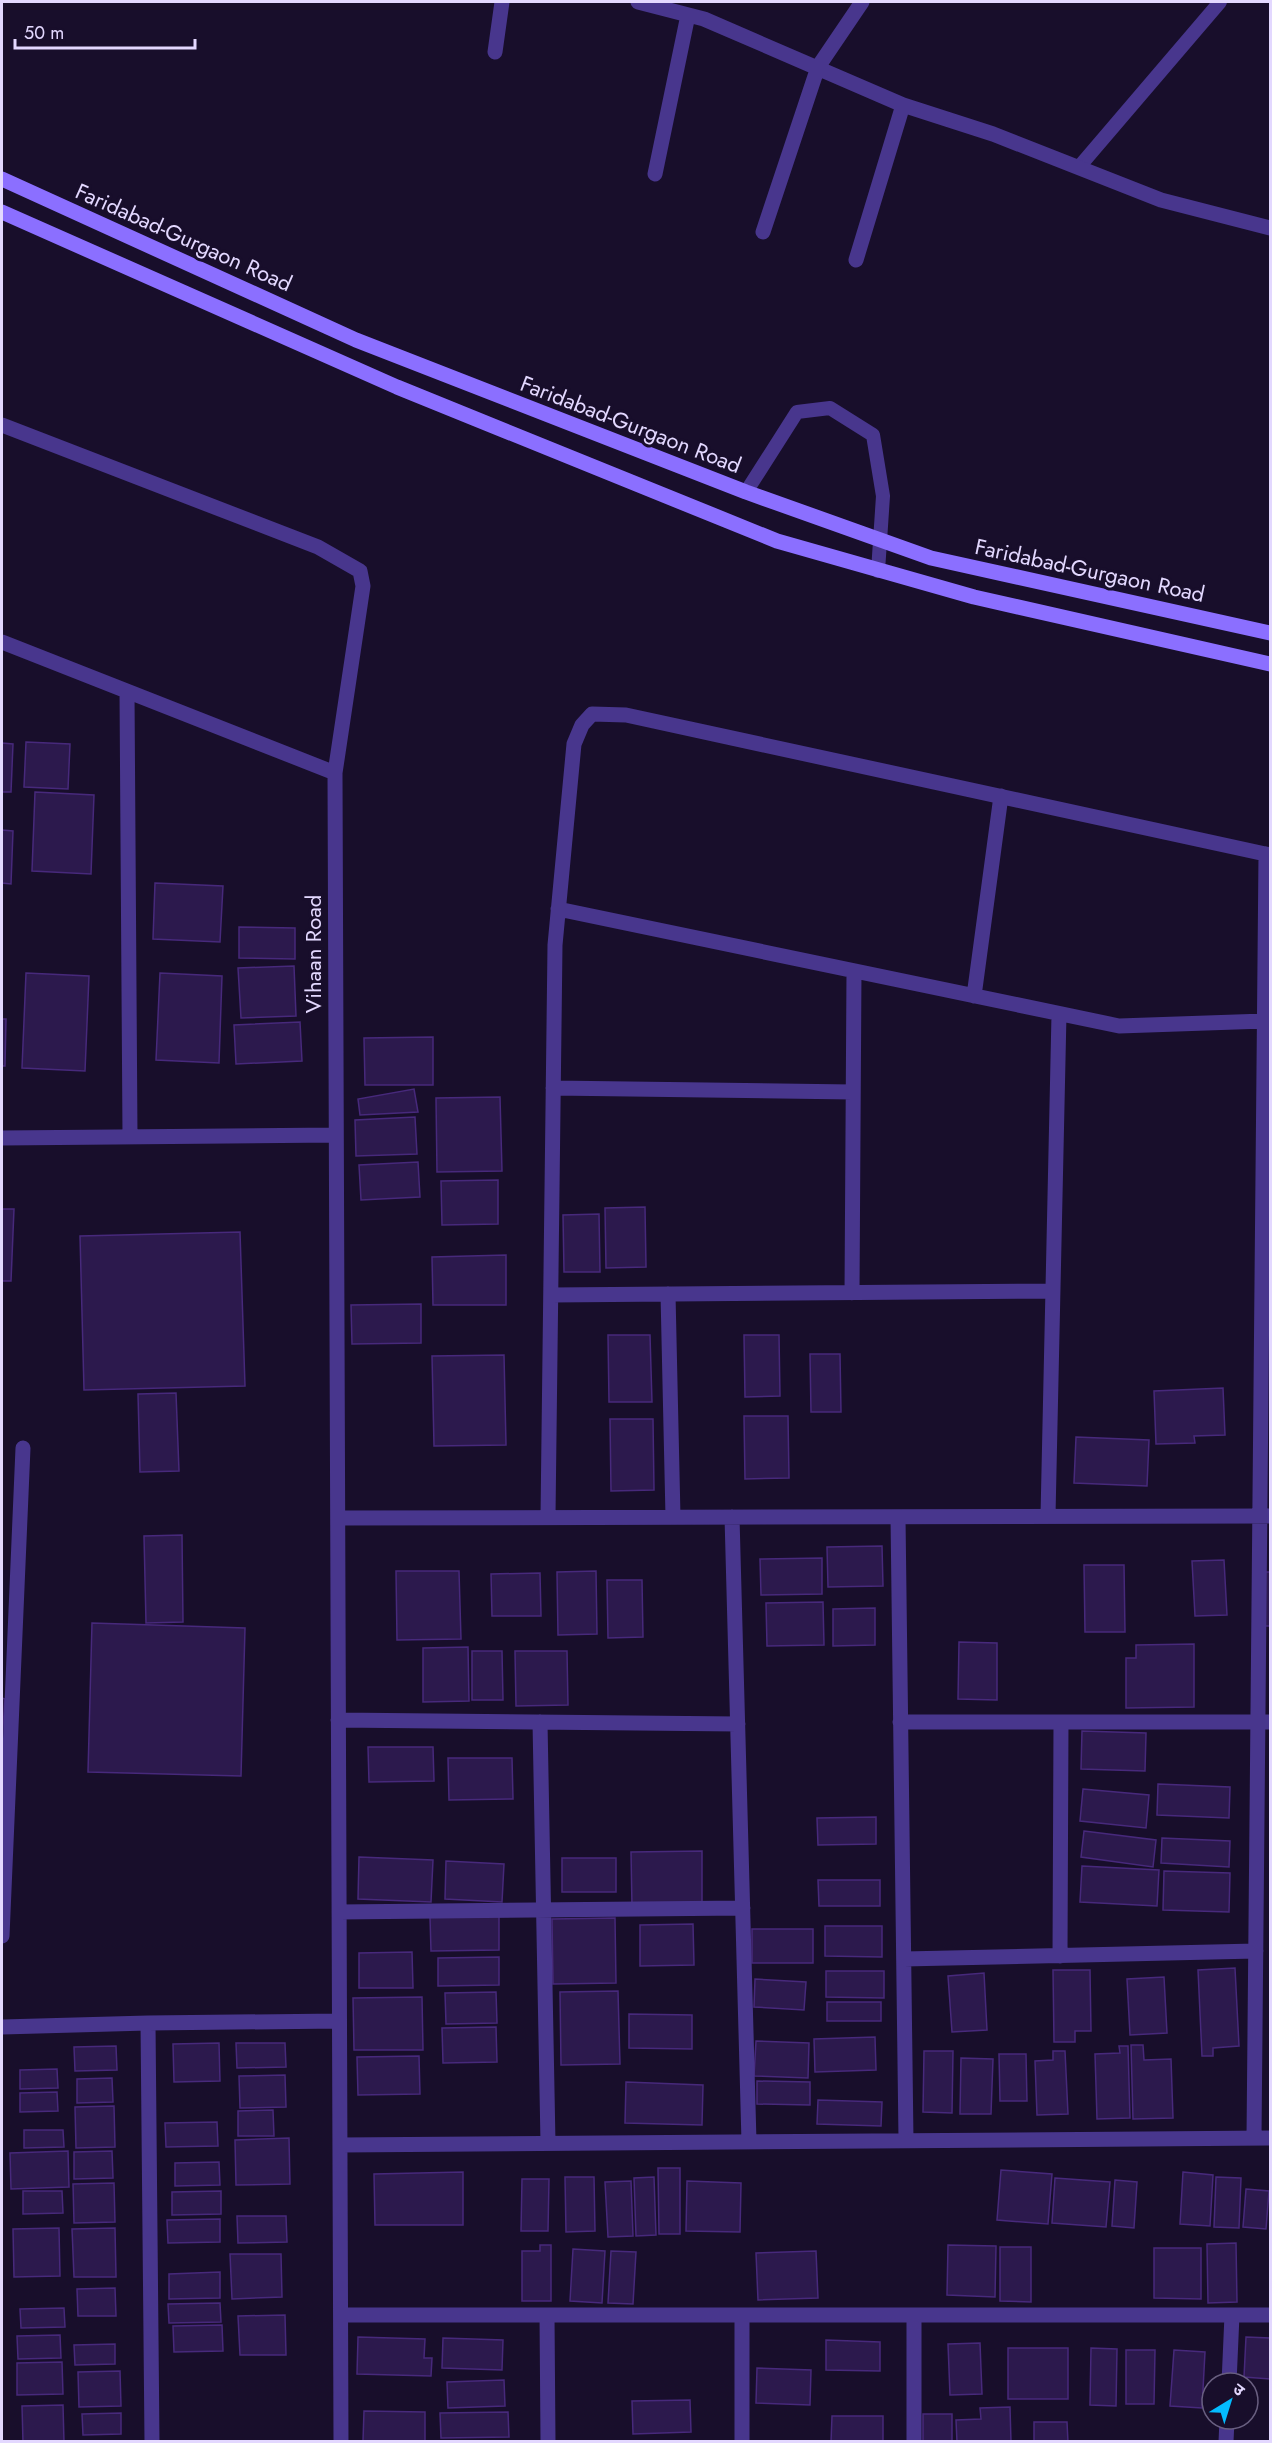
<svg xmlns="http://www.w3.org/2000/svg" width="1272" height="2443" font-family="Jost,'Noto Sans Devanagari',sans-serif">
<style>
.building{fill:#2c194d;stroke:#47297b;stroke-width:1.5}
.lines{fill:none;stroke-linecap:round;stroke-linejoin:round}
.service{stroke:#48368d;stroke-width:14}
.minor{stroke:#48368d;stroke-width:15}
.secondary{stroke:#8b6fff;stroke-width:15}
.labels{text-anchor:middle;stroke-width:6;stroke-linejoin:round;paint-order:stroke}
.street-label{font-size:22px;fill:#e3d8ff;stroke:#180e2b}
</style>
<rect width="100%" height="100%" fill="#180e2b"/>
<path class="building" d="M 26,742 L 70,744 L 68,789 L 24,787 Z
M 2,743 L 13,744 L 11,792 L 2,792 Z
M 35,792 L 94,795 L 91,874 L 32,871 Z
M 2,830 L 13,831 L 11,884 L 2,883 Z
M 155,883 L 223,886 L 220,942 L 153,939 Z
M 239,927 L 295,928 L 295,959 L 239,958 Z
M 294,966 L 296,1016 L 241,1018 L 238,968 Z
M 26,973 L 89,976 L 85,1071 L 22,1068 Z
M 160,973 L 222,976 L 219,1063 L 156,1060 Z
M 2,1019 L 6,1019 L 5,1066 L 2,1066 Z
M 300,1022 L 302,1061 L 236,1064 L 234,1025 Z
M 433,1037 L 433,1085 L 365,1085 L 364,1038 Z
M 414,1089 L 418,1112 L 360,1115 L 358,1099 Z
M 500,1097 L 502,1171 L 437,1172 L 436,1098 Z
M 415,1117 L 417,1154 L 356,1156 L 355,1120 Z
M 418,1162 L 420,1197 L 361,1200 L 359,1165 Z
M 498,1180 L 498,1224 L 442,1225 L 441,1181 Z
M 645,1207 L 646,1267 L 606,1268 L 605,1208 Z
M 2,1209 L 14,1209 L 11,1281 L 2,1281 Z
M 599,1214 L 600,1272 L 564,1272 L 563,1215 Z
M 240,1232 L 245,1386 L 84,1390 L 80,1236 Z
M 506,1255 L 506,1305 L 433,1305 L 432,1257 Z
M 421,1304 L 421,1343 L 352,1344 L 351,1305 Z
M 608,1335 L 650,1335 L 652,1402 L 609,1402 Z
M 744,1335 L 779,1335 L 780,1396 L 745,1397 Z
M 810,1354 L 840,1354 L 841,1412 L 811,1412 Z
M 504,1355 L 506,1445 L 434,1446 L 432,1356 Z
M 1223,1388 L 1225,1435 L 1194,1436 L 1195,1443 L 1156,1444 L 1154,1391 Z
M 176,1393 L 179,1471 L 140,1472 L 138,1394 Z
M 744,1416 L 788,1416 L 789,1478 L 745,1479 Z
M 610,1419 L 653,1419 L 654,1490 L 611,1491 Z
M 1076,1437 L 1149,1440 L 1147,1486 L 1074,1483 Z
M 182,1535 L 183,1622 L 146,1623 L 144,1536 Z
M 882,1546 L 883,1586 L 828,1587 L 827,1547 Z
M 822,1558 L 822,1594 L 761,1595 L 760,1559 Z
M 1224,1560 L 1227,1615 L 1195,1616 L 1192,1561 Z
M 1084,1565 L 1124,1565 L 1125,1632 L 1085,1632 Z
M 396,1571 L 459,1571 L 461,1639 L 397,1640 Z
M 596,1571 L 597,1634 L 558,1635 L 557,1572 Z
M 1262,1572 L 1270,1572 L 1270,1626 L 1265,1626 Z
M 540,1573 L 541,1616 L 492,1616 L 491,1574 Z
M 607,1580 L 642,1580 L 643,1637 L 608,1638 Z
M 823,1602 L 824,1645 L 767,1646 L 766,1603 Z
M 875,1608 L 875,1645 L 833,1646 L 833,1609 Z
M 92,1623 L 245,1628 L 241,1776 L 88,1772 Z
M 959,1642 L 997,1643 L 997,1700 L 958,1699 Z
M 1194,1644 L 1194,1707 L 1126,1708 L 1126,1658 L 1136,1658 L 1136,1645 Z
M 468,1647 L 469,1701 L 423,1702 L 423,1648 Z
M 472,1651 L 502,1651 L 503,1700 L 472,1700 Z
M 515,1651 L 567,1651 L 568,1705 L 516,1706 Z
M 2,1698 L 5,1699 L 2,1741 Z
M 1082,1731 L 1146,1733 L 1145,1771 L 1081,1769 Z
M 368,1747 L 433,1747 L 434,1781 L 369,1782 Z
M 448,1758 L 512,1758 L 513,1799 L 449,1800 Z
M 1158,1784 L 1230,1787 L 1229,1818 L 1157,1815 Z
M 1083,1789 L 1149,1795 L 1146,1828 L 1080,1821 Z
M 876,1817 L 876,1844 L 818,1845 L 817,1818 Z
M 1084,1831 L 1156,1840 L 1153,1867 L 1081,1857 Z
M 1162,1838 L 1230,1841 L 1229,1867 L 1161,1863 Z
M 702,1851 L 702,1906 L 632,1907 L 631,1852 Z
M 359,1857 L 433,1860 L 431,1902 L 358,1899 Z
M 562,1858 L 616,1858 L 616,1892 L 562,1892 Z
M 446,1861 L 504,1864 L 502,1902 L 445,1899 Z
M 1082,1866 L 1159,1870 L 1157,1906 L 1080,1902 Z
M 1164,1871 L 1230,1873 L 1229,1912 L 1163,1910 Z
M 818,1880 L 880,1880 L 880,1906 L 819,1906 Z
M 499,1916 L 499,1950 L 431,1951 L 430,1917 Z
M 615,1918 L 616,1983 L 553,1984 L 552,1919 Z
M 693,1924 L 694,1965 L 640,1966 L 640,1925 Z
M 825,1926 L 882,1926 L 882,1957 L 825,1956 Z
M 752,1929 L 813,1929 L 813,1963 L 752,1963 Z
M 412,1952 L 413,1988 L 359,1988 L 359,1953 Z
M 499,1957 L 499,1985 L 438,1986 L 438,1958 Z
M 1235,1968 L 1239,2046 L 1213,2048 L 1213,2056 L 1202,2056 L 1198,1970 Z
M 1053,1970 L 1090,1970 L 1091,2031 L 1075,2031 L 1075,2042 L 1054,2042 Z
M 826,1971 L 884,1971 L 884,1998 L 826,1997 Z
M 984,1973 L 987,2030 L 952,2032 L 948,1976 Z
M 1164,1977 L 1167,2033 L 1130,2035 L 1127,1979 Z
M 755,1979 L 806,1982 L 804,2010 L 754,2007 Z
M 618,1991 L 620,2064 L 561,2065 L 560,1992 Z
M 496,1992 L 497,2023 L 446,2024 L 445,1993 Z
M 422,1997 L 423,2050 L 354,2050 L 353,1998 Z
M 827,2002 L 881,2002 L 881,2021 L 827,2021 Z
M 629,2014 L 692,2015 L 692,2049 L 629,2048 Z
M 496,2027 L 497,2062 L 443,2063 L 442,2028 Z
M 875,2037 L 876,2070 L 815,2072 L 814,2039 Z
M 756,2041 L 809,2043 L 808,2078 L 754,2076 Z
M 219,2043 L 220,2081 L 174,2082 L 173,2044 Z
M 236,2043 L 285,2043 L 286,2067 L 237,2068 Z
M 1131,2045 L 1143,2045 L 1144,2060 L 1171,2059 L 1173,2118 L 1133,2119 Z
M 116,2046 L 117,2070 L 75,2071 L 74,2047 Z
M 1119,2046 L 1128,2046 L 1130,2118 L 1097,2119 L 1095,2054 L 1120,2053 Z
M 924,2051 L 953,2051 L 952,2113 L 923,2112 Z
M 1053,2051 L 1065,2051 L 1068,2114 L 1037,2115 L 1035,2061 L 1053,2060 Z
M 999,2054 L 1026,2054 L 1027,2101 L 1000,2101 Z
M 419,2056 L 420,2094 L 358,2095 L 357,2057 Z
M 961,2058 L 993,2059 L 991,2114 L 960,2114 Z
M 57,2069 L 58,2088 L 20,2089 L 20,2070 Z
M 285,2075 L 286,2107 L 240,2108 L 239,2076 Z
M 112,2078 L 113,2102 L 77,2103 L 77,2079 Z
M 757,2081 L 810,2082 L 810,2105 L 757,2104 Z
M 626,2082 L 703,2085 L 702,2125 L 625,2123 Z
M 57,2092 L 58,2111 L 20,2112 L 20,2093 Z
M 818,2100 L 882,2102 L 881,2126 L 817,2124 Z
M 114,2106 L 115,2147 L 76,2148 L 75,2107 Z
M 273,2110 L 274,2136 L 238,2136 L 238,2111 Z
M 217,2122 L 218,2146 L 166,2147 L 165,2123 Z
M 24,2130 L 63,2130 L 64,2147 L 24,2148 Z
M 289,2138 L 290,2184 L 236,2185 L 235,2140 Z
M 68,2151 L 69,2187 L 11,2189 L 10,2153 Z
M 112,2151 L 113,2178 L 74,2179 L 74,2152 Z
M 219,2162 L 220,2185 L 175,2186 L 175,2163 Z
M 658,2168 L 680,2168 L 680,2234 L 659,2234 Z
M 1001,2170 L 1052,2174 L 1048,2224 L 997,2220 Z
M 463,2172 L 463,2225 L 375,2225 L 374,2174 Z
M 1183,2172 L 1213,2175 L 1210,2226 L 1180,2224 Z
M 565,2177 L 594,2177 L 595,2231 L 566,2232 Z
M 654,2177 L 656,2235 L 636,2236 L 634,2178 Z
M 1216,2177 L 1241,2178 L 1239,2228 L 1214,2227 Z
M 1055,2178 L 1110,2182 L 1106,2227 L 1052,2223 Z
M 522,2179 L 549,2179 L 548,2231 L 521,2231 Z
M 1115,2180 L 1137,2182 L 1134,2228 L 1112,2226 Z
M 631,2181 L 633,2236 L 608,2237 L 605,2182 Z
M 687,2181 L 741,2183 L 740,2232 L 686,2231 Z
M 114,2183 L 115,2222 L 74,2223 L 73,2184 Z
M 1246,2189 L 1269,2191 L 1266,2229 L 1243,2227 Z
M 23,2191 L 62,2191 L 63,2213 L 23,2214 Z
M 221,2191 L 221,2214 L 172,2215 L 172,2192 Z
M 237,2216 L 286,2216 L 287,2242 L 238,2243 Z
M 220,2219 L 220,2242 L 168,2243 L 167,2220 Z
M 59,2228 L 60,2276 L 14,2277 L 13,2229 Z
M 115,2228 L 116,2277 L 74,2277 L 72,2229 Z
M 1236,2243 L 1237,2302 L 1208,2303 L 1207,2244 Z
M 540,2245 L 551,2245 L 551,2301 L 522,2301 L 522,2251 L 540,2251 Z
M 948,2245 L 996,2246 L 995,2297 L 947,2295 Z
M 1000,2247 L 1031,2247 L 1031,2302 L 1000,2301 Z
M 1154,2248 L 1201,2248 L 1201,2299 L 1154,2298 Z
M 573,2249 L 605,2251 L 602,2303 L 570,2301 Z
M 611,2251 L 636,2252 L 633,2304 L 608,2303 Z
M 816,2251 L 818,2298 L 758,2300 L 756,2253 Z
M 230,2254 L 281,2254 L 282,2297 L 232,2299 Z
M 220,2272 L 220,2298 L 169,2299 L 169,2274 Z
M 115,2288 L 116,2316 L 78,2316 L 77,2289 Z
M 220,2303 L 221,2322 L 169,2323 L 168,2304 Z
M 64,2308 L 65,2327 L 21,2328 L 20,2309 Z
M 285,2315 L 286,2355 L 240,2355 L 238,2316 Z
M 222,2325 L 223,2351 L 174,2352 L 173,2326 Z
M 60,2335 L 61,2358 L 18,2359 L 17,2336 Z
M 358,2337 L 425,2339 L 424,2358 L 432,2358 L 431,2376 L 357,2374 Z
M 1246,2337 L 1270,2338 L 1270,2379 L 1244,2377 Z
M 443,2338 L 503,2340 L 502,2370 L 442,2368 Z
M 826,2340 L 880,2342 L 880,2371 L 826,2370 Z
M 980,2343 L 982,2394 L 950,2395 L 948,2344 Z
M 115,2344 L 115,2364 L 75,2365 L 74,2345 Z
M 1008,2348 L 1068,2348 L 1068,2399 L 1008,2399 Z
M 1091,2348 L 1117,2349 L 1116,2406 L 1090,2405 Z
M 1126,2350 L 1155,2350 L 1154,2404 L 1126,2404 Z
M 1174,2350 L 1205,2352 L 1202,2408 L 1170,2406 Z
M 62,2362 L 63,2394 L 17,2395 L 17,2363 Z
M 757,2368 L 811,2370 L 810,2405 L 756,2403 Z
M 120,2371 L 121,2406 L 79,2407 L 78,2372 Z
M 504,2380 L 505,2406 L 448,2408 L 447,2382 Z
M 690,2400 L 691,2432 L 633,2434 L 632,2401 Z
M 63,2405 L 64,2442 L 23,2442 L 22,2406 Z
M 1010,2407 L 1011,2442 L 957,2442 L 956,2420 L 981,2419 L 980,2408 Z
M 364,2411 L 425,2412 L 425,2442 L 363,2441 Z
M 508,2412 L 509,2437 L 441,2438 L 440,2413 Z
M 121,2413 L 121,2434 L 83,2435 L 82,2414 Z
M 923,2414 L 952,2414 L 952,2442 L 923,2442 Z
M 832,2416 L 883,2416 L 883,2442 L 831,2442 Z
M 1034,2422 L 1067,2422 L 1068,2442 L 1034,2442 Z"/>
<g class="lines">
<path class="service" d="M 1079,167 L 1220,2
M 746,492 L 797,412 L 830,408 L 873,435 L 883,496 L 878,571"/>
<path class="minor" d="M 638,2 L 704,19 L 903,105 L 993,134 L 1161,200 L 1270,228
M 495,52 L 502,2
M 655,174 L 688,15
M 763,232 L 818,67 L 862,2
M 856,260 L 903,105
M 2,425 L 318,547 L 360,571 L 363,586 L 335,773 L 341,2442
M 2,642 L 335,773
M 127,692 L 130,1137
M 558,909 L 1119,1026 L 1265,1021
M 974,996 L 1001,796
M 553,1088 L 853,1092
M 2,1138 L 336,1135
M 852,1293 L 854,971
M 668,1294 L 673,1517
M 551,1295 L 1053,1291
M 1048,1516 L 1059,1014
M 548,1517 L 555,945 L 574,744 L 582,725 L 592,714 L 626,715 L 1270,855
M 732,1517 L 749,2142
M 898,1517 L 906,2140
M 338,1518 L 1270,1516
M 338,1720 L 738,1724
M 540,1722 L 548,2143
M 900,1722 L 1270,1722
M 339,1912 L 743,1908
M 2,1936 L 23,1448
M 1060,1956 L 1061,1722
M 904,1959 L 1256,1951
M 148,2023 L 152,2442
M 2,2027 L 148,2023 L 339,2021
M 1254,2138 L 1266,854
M 340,2145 L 1270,2138
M 341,2315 L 1270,2315
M 547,2315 L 548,2442
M 742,2315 L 742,2442
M 914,2315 L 914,2442
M 1229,2383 L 1232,2315
M 1226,2442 L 1227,2419"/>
<path class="secondary" d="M 2,179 L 356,340 L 746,492 L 931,558 L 1270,633
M 2,212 L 397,387 L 777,541 L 974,597 L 1270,664"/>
</g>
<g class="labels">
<g class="street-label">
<text transform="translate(184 237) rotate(24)" y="8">Faridabad-Gurgaon Road</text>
<text transform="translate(631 424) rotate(21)" y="8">Faridabad-Gurgaon Road</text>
<text transform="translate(1090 570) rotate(12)" y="8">Faridabad-Gurgaon Road</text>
<text transform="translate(313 954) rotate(-90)" y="8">Vihaan Road</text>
</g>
</g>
<rect width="1272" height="2443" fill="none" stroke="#e3d8ff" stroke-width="6"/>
<g transform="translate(1230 2401) rotate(38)"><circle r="28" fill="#180e2b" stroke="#695f80" stroke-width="1.5"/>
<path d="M0-4.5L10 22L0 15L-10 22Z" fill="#04bcff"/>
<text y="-9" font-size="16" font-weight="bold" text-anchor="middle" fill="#e3d8ff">उ</text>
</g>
<path d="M15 39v9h180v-9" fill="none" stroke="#e3d8ff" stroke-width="3"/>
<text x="24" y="39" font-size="18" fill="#e3d8ff" stroke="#180e2b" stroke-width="4.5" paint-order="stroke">50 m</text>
</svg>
